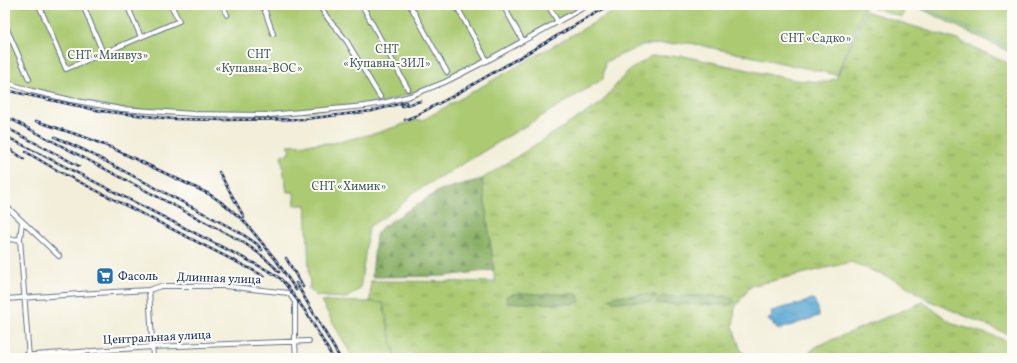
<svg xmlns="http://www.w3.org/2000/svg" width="1017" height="363" font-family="Vollkorn,serif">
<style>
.grass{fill:url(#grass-tufts);stroke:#637c68}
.forest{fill:url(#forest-firs);stroke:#526e61}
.garden{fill:#abca72;stroke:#637c68}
.water{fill:url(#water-waves);stroke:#3a6b98}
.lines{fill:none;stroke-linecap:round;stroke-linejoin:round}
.stream{stroke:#59a7d3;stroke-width:1}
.minor-casing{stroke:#667289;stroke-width:6}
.minor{stroke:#fff;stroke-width:4}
.rail-casing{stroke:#1b2f5e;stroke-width:2.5}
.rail{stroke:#fdfcf7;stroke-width:1;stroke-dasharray:3;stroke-linecap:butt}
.labels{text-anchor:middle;stroke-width:4;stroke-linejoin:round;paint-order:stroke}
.park-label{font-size:12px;fill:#465e64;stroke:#fdfcf7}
.poi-label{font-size:12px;fill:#1b2f5e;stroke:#fdfcf7;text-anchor:start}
.street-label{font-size:12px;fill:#1b2f5e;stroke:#fdfcf7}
</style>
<defs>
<pattern id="grass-tufts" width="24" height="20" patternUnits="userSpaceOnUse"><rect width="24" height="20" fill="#abca72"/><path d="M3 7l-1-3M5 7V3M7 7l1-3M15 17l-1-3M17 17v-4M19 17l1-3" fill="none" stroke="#8aa461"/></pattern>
<pattern id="forest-firs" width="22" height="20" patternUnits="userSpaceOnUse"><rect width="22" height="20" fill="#88ae64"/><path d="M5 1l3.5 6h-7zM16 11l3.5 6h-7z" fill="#6e8e56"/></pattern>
<pattern id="water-waves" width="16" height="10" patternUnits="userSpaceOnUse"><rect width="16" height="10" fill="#59a7d3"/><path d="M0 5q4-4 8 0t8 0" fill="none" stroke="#4988ae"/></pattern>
</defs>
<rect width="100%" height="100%" fill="#fdfcf7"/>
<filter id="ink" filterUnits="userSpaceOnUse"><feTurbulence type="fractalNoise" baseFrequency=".025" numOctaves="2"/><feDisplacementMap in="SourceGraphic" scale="8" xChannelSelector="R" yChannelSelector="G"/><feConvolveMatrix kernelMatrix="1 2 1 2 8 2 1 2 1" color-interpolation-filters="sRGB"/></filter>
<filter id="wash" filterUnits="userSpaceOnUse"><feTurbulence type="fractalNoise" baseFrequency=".012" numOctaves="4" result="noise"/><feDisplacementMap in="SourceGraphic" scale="16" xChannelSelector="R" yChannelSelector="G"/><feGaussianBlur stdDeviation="0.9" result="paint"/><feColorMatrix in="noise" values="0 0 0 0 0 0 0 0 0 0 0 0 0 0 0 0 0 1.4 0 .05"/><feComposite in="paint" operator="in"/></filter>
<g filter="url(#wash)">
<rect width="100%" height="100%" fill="#f2eed9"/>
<path class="grass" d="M 865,11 L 957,40 L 1012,65 L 1012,336 L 930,301 L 902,283 L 851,262 L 751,286 L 735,307 L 733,327 L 741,351 L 750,358 L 395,358 L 383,304 L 370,302 L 371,281 L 495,282 L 482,179 L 560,129 L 600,104 L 628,71 L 652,56 L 683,56 L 795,80 L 826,82 L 837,78 Z
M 923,302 L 953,324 L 994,336 L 1012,343 L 1012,358 L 803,358 L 817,346 Z"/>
<path class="forest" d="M 482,179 L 494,270 L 444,276 L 372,277 L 376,235 L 382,227 L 440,190 Z
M 518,293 L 542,294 L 578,294 L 580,302 L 572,304 L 507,303 L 506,296 Z
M 653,294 L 658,297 L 651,302 L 613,302 L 608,299 L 619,296 Z
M 695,296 L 731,296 L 735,302 L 730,305 L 658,304 L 655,303 L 661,297 Z"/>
<path class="garden" d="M 5,5 L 588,5 L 445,82 L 383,103 L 269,115 L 194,114 L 121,109 L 71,100 L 5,82 Z
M 625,5 L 865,5 L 837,75 L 690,43 L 643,45 L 605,62 L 603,79 L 451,171 L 411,194 L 401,205 L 369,227 L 360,289 L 346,298 L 316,296 L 308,288 L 310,288 L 306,205 L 295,205 L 294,192 L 287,192 L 281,155 L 289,154 L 289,151 L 290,151 L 290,148 L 289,147 L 288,145 L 333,143 L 377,133 L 416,120 L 421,121 Z
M 865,5 L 906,5 L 902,17 Z
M 913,5 L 1012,5 L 1012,53 Z
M 321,301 L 370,302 L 383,303 L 395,358 L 353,358 Z"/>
<path class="water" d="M 811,299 L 814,299 L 819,312 L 819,316 L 778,330 L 771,322 L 769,321 L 768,319 L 772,317 L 771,311 L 805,302 Z"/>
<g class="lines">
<path class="stream" d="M 919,5 L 1012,48"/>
</g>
</g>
<g filter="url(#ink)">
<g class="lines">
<g class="minor-casing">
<path id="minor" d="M 39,5 L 66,69 L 179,21 L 171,5
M 83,5 L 103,53
M 127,5 L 141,37
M 223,5 L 227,15
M 263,5 L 273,34
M 319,5 L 329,20 L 337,29 L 346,40 L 380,97
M 362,5 L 408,89
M 410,5 L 447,72
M 456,5 L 487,61
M 503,5 L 523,41
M 548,5 L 558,22
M 5,25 L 29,79
M 5,82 L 32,91 L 71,100 L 121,109 L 194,114 L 269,115 L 365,106 L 383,103 L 410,96 L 445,82 L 492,58 L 588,5
M 5,205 L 59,256
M 22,222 L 20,239 L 29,358
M 5,240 L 20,239
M 149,290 L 153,358
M 5,299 L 95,293 L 149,290 L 161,286 L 225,286 L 289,293 L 295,302 L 295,342 L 296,358
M 5,357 L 152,347 L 309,341"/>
</g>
<use href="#minor" class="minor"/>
<g class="rail-casing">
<path id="rail" d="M 5,90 L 101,111 L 173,119 L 224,120 L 305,119 L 372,111 L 406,102
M 402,106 L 421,101
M 5,116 L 241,241 C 255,250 268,259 279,272
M 405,120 L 415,116 L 453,96 L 610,5
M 36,121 L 87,138 L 112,148 L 209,194 L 224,204 L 244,221 L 276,260 L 296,290
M 5,127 L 79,166
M 5,134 L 11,139 L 269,271 L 281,279 L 286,285 L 306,312 L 333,358
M 55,137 L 86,151 L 239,232 L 257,244 L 262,250
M 5,146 L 24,159
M 26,152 L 60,172 L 264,276
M 219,172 L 244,217
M 286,258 L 303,287
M 296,283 L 340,358"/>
</g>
<use href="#rail" class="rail"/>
</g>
</g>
<defs>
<g id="supermarket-square" transform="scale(0.9)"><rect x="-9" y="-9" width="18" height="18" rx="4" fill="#1f6fb2" stroke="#fdfcf7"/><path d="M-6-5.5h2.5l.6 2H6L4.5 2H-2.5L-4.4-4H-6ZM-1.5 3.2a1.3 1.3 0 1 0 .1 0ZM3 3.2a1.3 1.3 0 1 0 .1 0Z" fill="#fff"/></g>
</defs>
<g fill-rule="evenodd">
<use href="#supermarket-square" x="105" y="276"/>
</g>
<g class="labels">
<g class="park-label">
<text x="816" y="42">СНТ «Садко»</text>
<text x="387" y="53">СНТ<tspan x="387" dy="14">«Купавна-ЗИЛ»</tspan></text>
<text x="259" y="58">СНТ<tspan x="259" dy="14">«Купавна-ВОС»</tspan></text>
<text x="108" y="59">СНТ «Минвуз»</text>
<text x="349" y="190">СНТ «Химик»</text>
</g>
<g class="poi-label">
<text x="118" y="280">Фасоль</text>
</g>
<g class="street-label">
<text transform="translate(219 278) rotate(2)" y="4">Длинная улица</text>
<text transform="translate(157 337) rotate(-3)" y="4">Центральная улица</text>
</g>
</g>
<rect width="1017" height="363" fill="none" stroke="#fdfcf7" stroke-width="20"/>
</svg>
